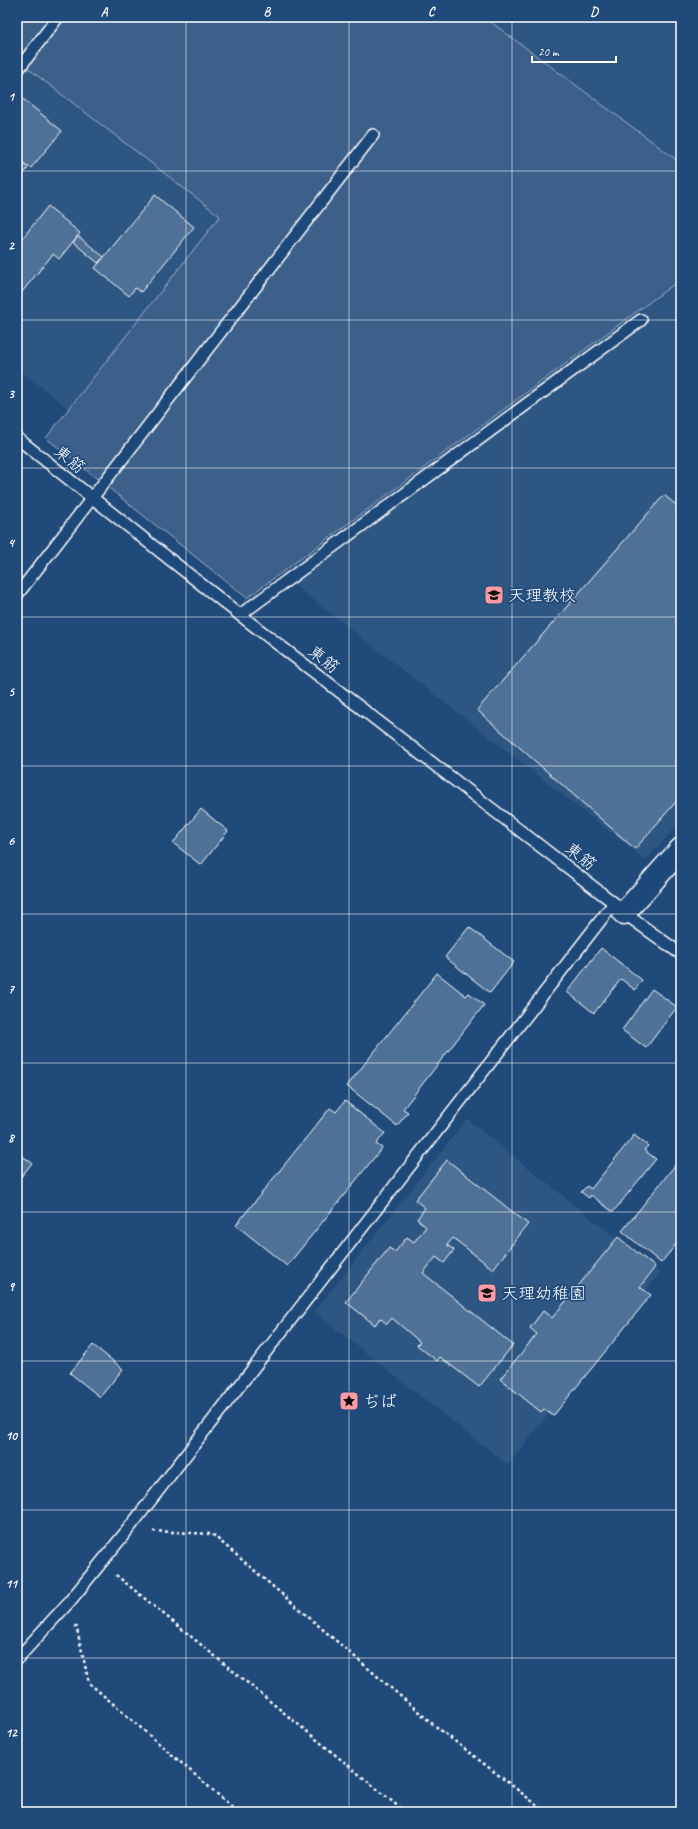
<svg xmlns="http://www.w3.org/2000/svg" width="698" height="1829" font-family="Caveat,'Klee One',sans-serif">
<style>
.built{fill:#2e5683}
.green{fill:#3c618b;stroke:#9eb0c5}
.building{fill:#507197;stroke:#fff}
.lines{fill:none;stroke-linecap:round;stroke-linejoin:round}
.service-casing{stroke:#fff;stroke-width:14}
.minor-casing{stroke:#fff;stroke-width:25}
.path{stroke:#fff;stroke-width:2.5;stroke-dasharray:3 3;stroke-linecap:butt}
.service{stroke:#1f4a7a;stroke-width:11}
.minor{stroke:#1f4a7a;stroke-width:22}
.grid{fill:none;stroke:#fff;stroke-width:1;stroke-opacity:0.55}
.labels{text-anchor:middle;stroke-width:3.5;stroke-linejoin:round;paint-order:stroke}
.street-label{font-size:17px;fill:#fff;stroke:#1f4a7a}
.poi-label{font-size:17px;fill:#fff;stroke:#1f4a7a;text-anchor:start}
.neatline{fill:none;stroke:#fff;stroke-width:1.5}
.grid-label{font-size:13px;text-anchor:middle;font-weight:bold;fill:#fff}
</style>
<rect width="100%" height="100%" fill="#1f4a7a"/>
<filter id="ink" filterUnits="userSpaceOnUse"><feTurbulence type="fractalNoise" baseFrequency=".025" numOctaves="2"/><feDisplacementMap in="SourceGraphic" scale="8" xChannelSelector="R" yChannelSelector="G"/><feConvolveMatrix kernelMatrix="1 2 1 2 8 2 1 2 1" color-interpolation-filters="sRGB"/></filter>
<g filter="url(#ink)">
<path class="built" d="M 17,17 L 681,17 L 681,821 L 646,860 L 17,368 Z
M 467,1119 L 660,1273 L 508,1465 L 314,1312 Z"/>
<path class="green" d="M 17,17 L 484,17 L 681,163 L 681,279 L 247,598 L 46,438 L 220,216 L 17,60 Z"/>
<path class="building" d="M 17,94 L 62,131 L 31,168 L 17,159 Z
M 20,161 L 28,168 L 17,182 L 17,165 Z
M 155,195 L 194,227 L 141,292 L 135,288 L 129,296 L 95,268 Z
M 48,206 L 80,233 L 59,259 L 53,254 L 17,298 L 17,235 L 22,239 Z
M 78,236 L 104,257 L 98,263 L 73,242 Z
M 664,495 L 681,509 L 681,796 L 635,849 L 477,710 Z
M 201,809 L 228,831 L 201,865 L 173,843 Z
M 469,927 L 514,962 L 490,993 L 445,957 Z
M 601,948 L 642,980 L 635,990 L 621,979 L 594,1013 L 567,992 Z
M 437,973 L 466,996 L 469,993 L 484,1005 L 403,1109 L 408,1112 L 397,1126 L 347,1086 Z
M 652,989 L 677,1007 L 646,1048 L 622,1030 Z
M 345,1101 L 385,1133 L 376,1144 L 382,1148 L 287,1266 L 236,1225 L 330,1108 L 336,1112 Z
M 634,1135 L 648,1146 L 644,1150 L 656,1159 L 613,1212 L 591,1195 L 589,1198 L 581,1192 L 587,1186 L 591,1189 Z
M 17,1152 L 32,1163 L 17,1182 Z
M 681,1158 L 681,1238 L 661,1263 L 622,1231 Z
M 447,1160 L 528,1224 L 493,1269 L 453,1238 L 447,1245 L 454,1250 L 444,1263 L 436,1257 L 423,1273 L 513,1345 L 479,1387 L 440,1357 L 437,1361 L 417,1345 L 420,1342 L 392,1318 L 387,1324 L 380,1318 L 375,1325 L 346,1302 L 389,1248 L 395,1252 L 407,1237 L 414,1242 L 426,1227 L 417,1219 L 425,1208 L 415,1200 Z
M 618,1237 L 655,1267 L 640,1287 L 651,1295 L 553,1416 L 544,1409 L 541,1412 L 500,1379 L 537,1334 L 530,1328 L 543,1311 L 552,1318 Z
M 93,1345 L 123,1369 L 100,1397 L 70,1373 Z"/>
<g class="lines">
<g class="service-casing">
<path id="service" d="M 17,71 L 58,17
M 17,438 L 240,615 L 614,903 L 624,913 L 681,954
M 17,595 L 373,135
M 240,615 L 641,320
M 17,1659 L 70,1601 L 130,1527 L 614,903"/>
</g>
<g class="minor-casing">
<path id="minor" d="M 624,913 L 681,849"/>
</g>
<path class="path" d="M 153,1531 L 212,1534 L 434,1725 L 546,1812
M 116,1575 L 405,1812
M 76,1625 L 89,1683 L 238,1812"/>
<use href="#service" class="service"/>
<use href="#minor" class="minor"/>
</g>
</g>
<path class="grid" d="M 186,17 L 186,1812M 349,17 L 349,1812M 512,17 L 512,1812M 17,171 L 681,171M 17,320 L 681,320M 17,468 L 681,468M 17,617 L 681,617M 17,766 L 681,766M 17,914 L 681,914M 17,1063 L 681,1063M 17,1212 L 681,1212M 17,1361 L 681,1361M 17,1510 L 681,1510M 17,1658 L 681,1658"/>
<defs>
<g id="school-square" transform="scale(1)"><rect x="-9" y="-9" width="18" height="18" rx="4" fill="#ff9aa2" stroke="#1f4a7a"/><path d="M0-5L7-2L0 1L-7-2ZM-4 1L0 2.5L4 1V4Q0 6-4 4Z" fill="#111"/></g>
<g id="sight-square" transform="scale(1)"><rect x="-9" y="-9" width="18" height="18" rx="4" fill="#ff9aa2" stroke="#1f4a7a"/><path d="M0-6L1.8-2.2L6-1.7L2.9 1.2L3.7 5.4L0 3.3L-3.7 5.4L-2.9 1.2L-6-1.7L-1.8-2.2Z" fill="#111"/></g>
</defs>
<g fill-rule="evenodd">
<use href="#school-square" x="494" y="595"/>
<use href="#school-square" x="487" y="1293"/>
<use href="#sight-square" x="349" y="1401"/>
</g>
<g class="labels">
<g class="street-label">
<text transform="translate(70 459) rotate(39)" y="6">東筋</text>
<text transform="translate(324 659) rotate(38)" y="6">東筋</text>
<text transform="translate(581 856) rotate(38)" y="6">東筋</text>
</g>
<g class="poi-label">
<text x="508" y="601">天理教校</text>
<text x="501" y="1299">天理幼稚園</text>
<text x="363" y="1407">ぢば</text>
</g>
</g>
<rect width="698" height="1829" fill="none" stroke="#1f4a7a" stroke-width="44"/>
<path d="M532 56v6h84v-6" fill="none" stroke="#ffffff" stroke-width="2"/>
<text x="538" y="56" font-size="12" fill="#ffffff" stroke="#1f4a7a" stroke-width="3" paint-order="stroke">20 m</text>
<rect x="22" y="22" width="654" height="1785" class="neatline"/>
<g class="grid-label">
<text x="104" y="16">A</text>
<text x="267" y="16">B</text>
<text x="431" y="16">C</text>
<text x="594" y="16">D</text>
<text x="11" y="101">1</text>
<text x="11" y="250">2</text>
<text x="11" y="398">3</text>
<text x="11" y="547">4</text>
<text x="11" y="696">5</text>
<text x="11" y="845">6</text>
<text x="11" y="993">7</text>
<text x="11" y="1142">8</text>
<text x="11" y="1291">9</text>
<text x="11" y="1440">10</text>
<text x="11" y="1588">11</text>
<text x="11" y="1737">12</text>
</g>
</svg>
